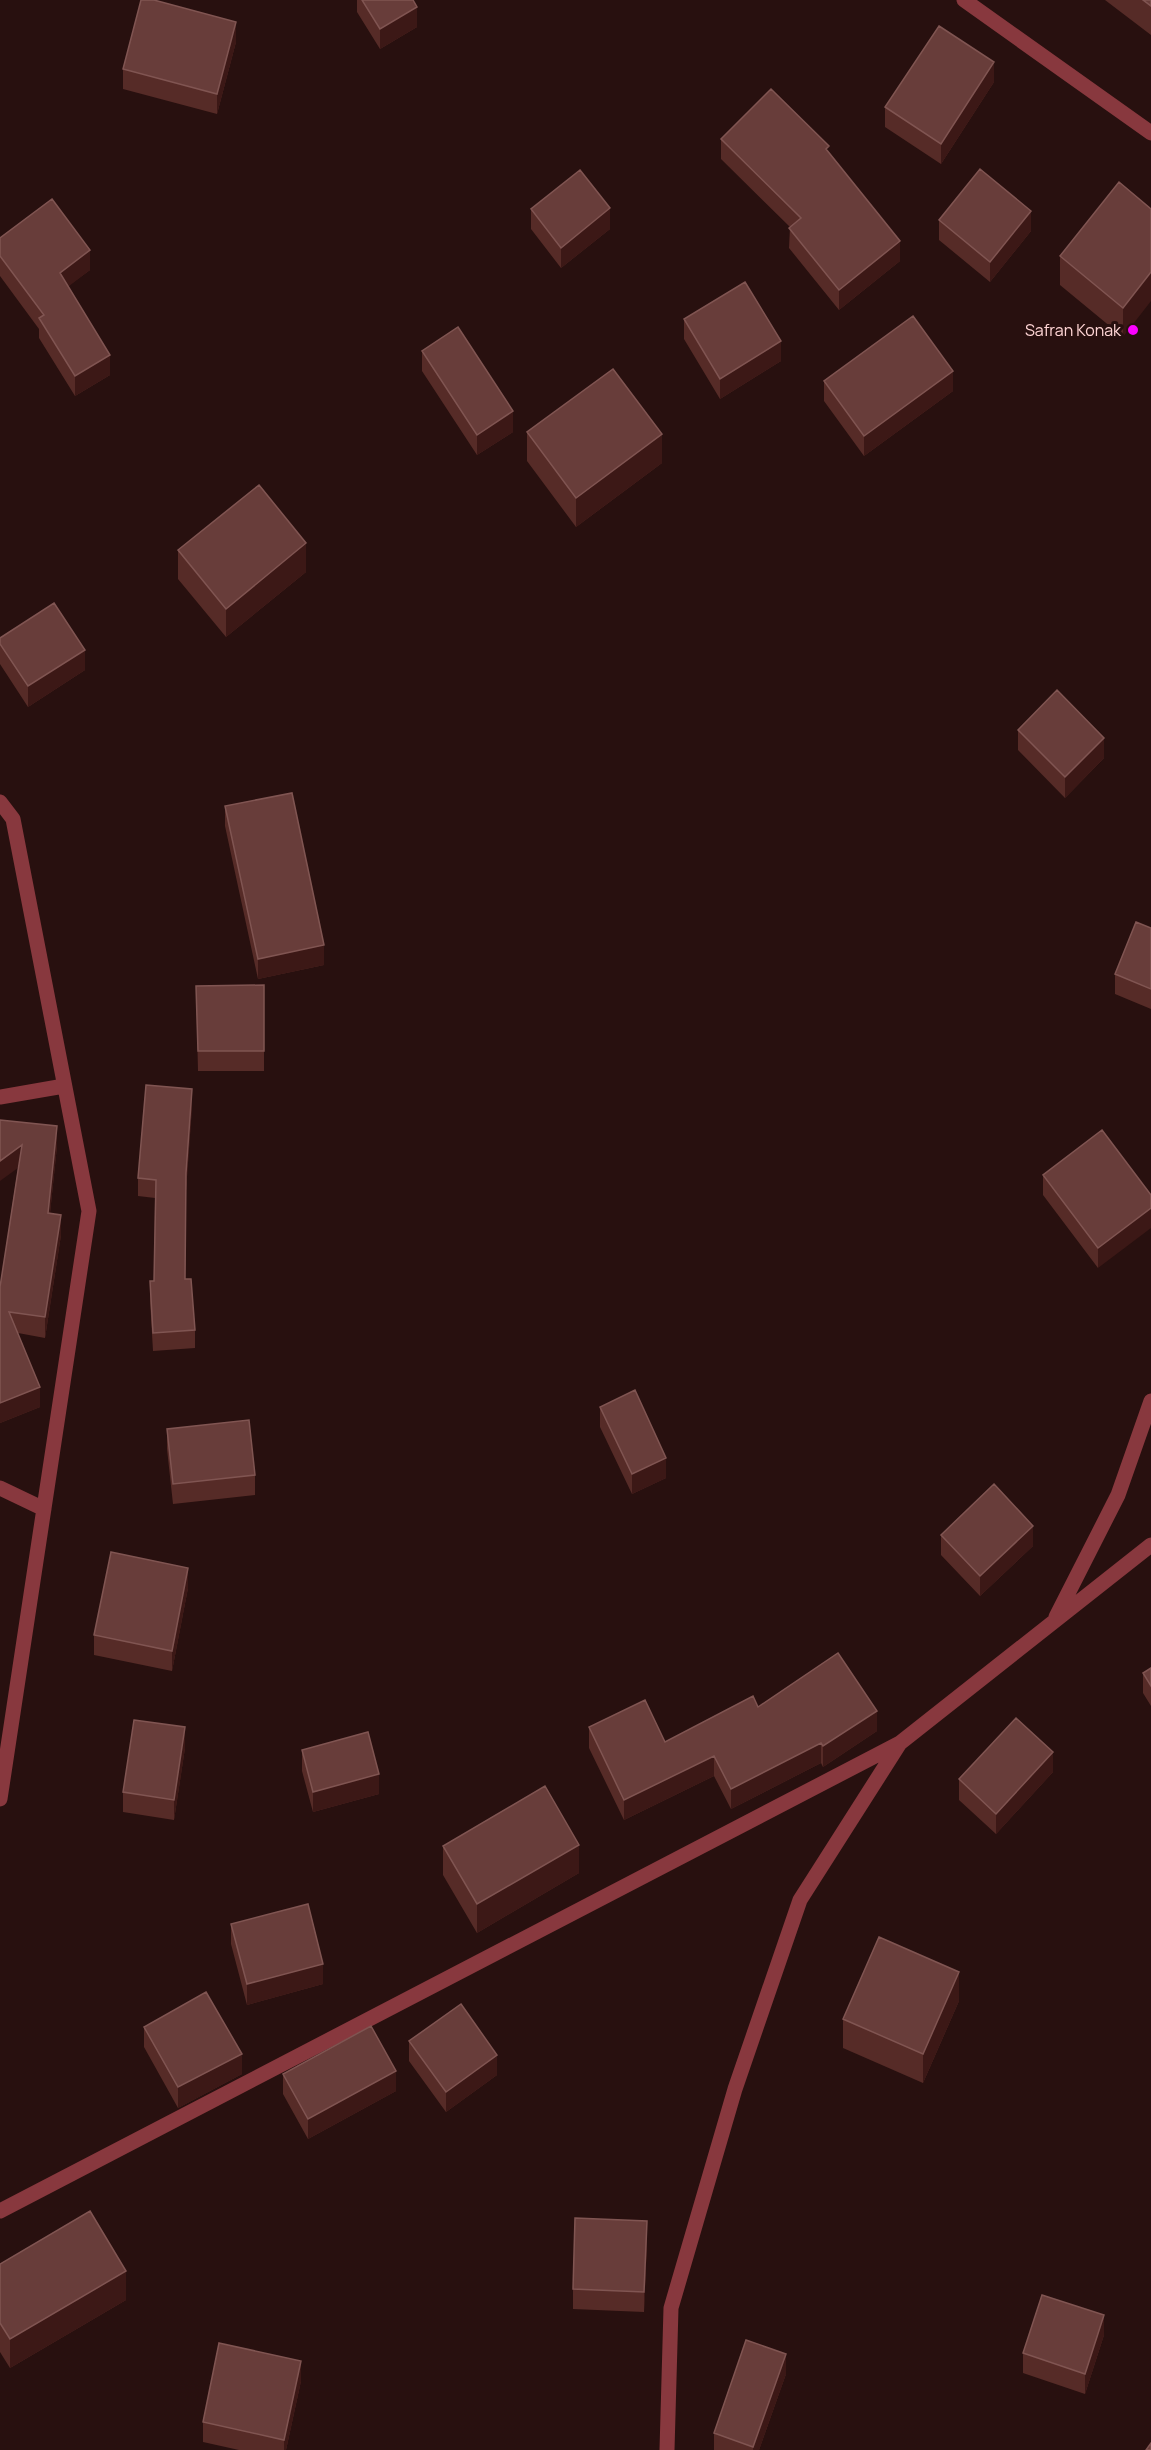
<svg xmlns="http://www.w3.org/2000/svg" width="1151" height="2450" font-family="Manrope,sans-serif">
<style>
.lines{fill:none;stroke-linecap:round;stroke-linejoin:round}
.minor{stroke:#88383e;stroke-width:15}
.wall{fill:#562b27}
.shaded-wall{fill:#3c1816}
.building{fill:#683d3a;stroke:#805552;stroke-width:1.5}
.poi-dot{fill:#fc01ff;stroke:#28100f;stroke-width:2}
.labels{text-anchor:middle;stroke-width:6;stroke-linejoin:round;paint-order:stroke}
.poi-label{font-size:16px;fill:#ffd5d5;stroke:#28100f;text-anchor:end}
</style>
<rect width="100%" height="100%" fill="#28100f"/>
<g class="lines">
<path class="minor" d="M 964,0 L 1151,133
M 0,802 L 13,819 L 89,1211 L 0,1799
M 0,1097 L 64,1086
M 0,1488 L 44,1509
M 1056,1617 L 1118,1495 L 1151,1401
M 0,2211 L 900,1743 L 1151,1545
M 667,2450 L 671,2308 L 735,2089 L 800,1900 L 900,1743"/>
</g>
<path class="wall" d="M 357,0 L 413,0 L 417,27 L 380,49 L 357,12 Z
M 1105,0 L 1151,0 L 1151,35 Z
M 236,42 L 217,114 L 123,89 L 123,69 Z
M 994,82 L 941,164 L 885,127 L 885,107 Z
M 721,139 L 829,152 L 900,261 L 839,310 L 789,248 L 790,227 L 721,159 Z
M 531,209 L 610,229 L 561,268 L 531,229 Z
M 1151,209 L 1123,337 L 1060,285 L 1060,256 Z
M 939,220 L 1031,231 L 990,282 L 939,240 Z
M 0,238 L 90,270 L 68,286 L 110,375 L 75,396 L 39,338 L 39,329 L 0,276 Z
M 684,319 L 781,361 L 720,399 L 684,339 Z
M 422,351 L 513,432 L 477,455 L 422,371 Z
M 824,381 L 953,391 L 864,456 L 824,401 Z
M 527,432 L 662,463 L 576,527 L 527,461 Z
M 178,550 L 306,572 L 226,637 L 178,579 Z
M 0,638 L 85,670 L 28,707 L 0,664 Z
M 1018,730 L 1104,758 L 1065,798 L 1018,750 Z
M 225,806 L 324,965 L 258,979 L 225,826 Z
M 1151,928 L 1151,1009 L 1115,994 L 1115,974 Z
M 264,985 L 264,1071 L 198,1071 L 196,986 Z
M 192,1107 L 186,1191 L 185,1279 L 195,1330 L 195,1348 L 153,1351 L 150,1300 L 150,1281 L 154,1281 L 155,1198 L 138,1196 L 138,1178 Z
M 0,1120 L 57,1146 L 50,1213 L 61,1235 L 45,1338 L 18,1333 L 40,1407 L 0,1423 L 0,1287 L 18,1168 Z
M 1102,1130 L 1098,1268 L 1043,1195 L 1043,1175 Z
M 600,1407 L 666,1478 L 632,1494 L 600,1427 Z
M 167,1429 L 255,1475 L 255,1495 L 173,1504 L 167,1449 Z
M 941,1535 L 1033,1546 L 980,1596 L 941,1555 Z
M 188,1588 L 172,1671 L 94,1655 L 94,1635 Z
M 1151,1668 L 1151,1706 L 1143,1693 L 1143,1673 Z
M 758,1707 L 877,1731 L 823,1767 L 821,1763 L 731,1809 L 714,1776 L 624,1820 L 589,1748 L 589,1727 L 665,1742 Z
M 185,1748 L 174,1820 L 123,1812 L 123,1792 Z
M 302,1750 L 379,1794 L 313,1812 L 302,1771 Z
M 1053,1772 L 996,1834 L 959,1800 L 959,1779 Z
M 443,1846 L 579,1873 L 477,1933 L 443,1875 Z
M 231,1924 L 323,1984 L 247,2005 L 231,1944 Z
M 959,2001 L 923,2083 L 843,2048 L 843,2019 Z
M 144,2027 L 242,2074 L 178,2108 L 144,2047 Z
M 409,2041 L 497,2075 L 446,2112 L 409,2061 Z
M 283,2074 L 396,2091 L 308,2139 L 283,2094 Z
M 647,2241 L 644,2312 L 573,2309 L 573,2289 Z
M 0,2264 L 126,2300 L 10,2368 L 0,2352 Z
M 1104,2335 L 1085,2394 L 1023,2373 L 1023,2353 Z
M 786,2374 L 759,2450 L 714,2450 L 714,2433 Z
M 301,2381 L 286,2450 L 239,2450 L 203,2442 L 203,2422 Z"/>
<path class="shaded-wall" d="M 417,7 L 417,27 L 380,49 L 380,29 Z
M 236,22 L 236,42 L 217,114 L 217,94 Z
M 994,62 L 994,82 L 941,164 L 941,144 Z
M 610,208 L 610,229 L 561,268 L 561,248 Z
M 1031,211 L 1031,231 L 990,282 L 990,262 Z
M 900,241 L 900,261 L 839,310 L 839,290 Z
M 90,250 L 90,270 L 60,293 L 60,273 Z
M 1151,272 L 1151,301 L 1123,337 L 1123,308 Z
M 781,341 L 781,361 L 720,399 L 720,379 Z
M 110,355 L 110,375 L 75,396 L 75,376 Z
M 953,371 L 953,391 L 864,456 L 864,436 Z
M 513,411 L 513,432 L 477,455 L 477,435 Z
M 662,434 L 662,463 L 576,527 L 576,498 Z
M 306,543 L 306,572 L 226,637 L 226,609 Z
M 85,650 L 85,670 L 28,707 L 28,686 Z
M 1104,738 L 1104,758 L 1065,798 L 1065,777 Z
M 324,945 L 324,965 L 258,979 L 258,959 Z
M 192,1089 L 192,1107 L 186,1191 L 186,1173 Z
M 57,1126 L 57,1146 L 48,1233 L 48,1213 Z
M 22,1145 L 22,1165 L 0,1181 L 0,1161 Z
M 1151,1208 L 1151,1228 L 1098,1268 L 1098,1248 Z
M 61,1215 L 61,1235 L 45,1338 L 45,1317 Z
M 40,1387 L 40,1407 L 0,1423 L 0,1403 Z
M 666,1458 L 666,1478 L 632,1494 L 632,1474 Z
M 1033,1526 L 1033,1546 L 980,1596 L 980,1576 Z
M 188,1568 L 188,1588 L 172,1671 L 172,1651 Z
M 877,1711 L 877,1731 L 823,1767 L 823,1746 Z
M 185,1727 L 185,1748 L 174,1820 L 174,1800 Z
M 821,1743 L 821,1763 L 731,1809 L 731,1789 Z
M 1053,1752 L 1053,1772 L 996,1834 L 996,1814 Z
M 714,1756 L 714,1776 L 624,1820 L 624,1800 Z
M 379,1774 L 379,1794 L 313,1812 L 313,1792 Z
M 579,1845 L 579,1873 L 477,1933 L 477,1904 Z
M 323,1964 L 323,1984 L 247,2005 L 247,1984 Z
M 959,1972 L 959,2001 L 923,2083 L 923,2054 Z
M 242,2054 L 242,2074 L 178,2108 L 178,2087 Z
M 497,2055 L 497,2075 L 446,2112 L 446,2092 Z
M 396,2071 L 396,2091 L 308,2139 L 308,2119 Z
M 647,2221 L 647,2241 L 644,2312 L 644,2292 Z
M 126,2271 L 126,2300 L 10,2368 L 10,2339 Z
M 1104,2315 L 1104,2335 L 1085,2394 L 1085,2374 Z
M 786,2354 L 786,2374 L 759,2450 L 753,2450 L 753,2447 Z
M 301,2361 L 301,2381 L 286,2450 L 284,2450 L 284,2440 Z"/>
<path class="building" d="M 141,0 L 154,0 L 236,22 L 217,94 L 123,69 Z
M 362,0 L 413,0 L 417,7 L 380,29 Z
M 1143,0 L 1151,0 L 1151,6 Z
M 939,26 L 994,62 L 941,144 L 885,107 Z
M 771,89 L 829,146 L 826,149 L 900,241 L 839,290 L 789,228 L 801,218 L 721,139 Z
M 980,169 L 1031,211 L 990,262 L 939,220 Z
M 580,170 L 610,208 L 561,248 L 531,209 Z
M 1119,182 L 1151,209 L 1151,272 L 1123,308 L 1060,256 Z
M 52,199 L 90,250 L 60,273 L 110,355 L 75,376 L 39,318 L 44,315 L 0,256 L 0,238 Z
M 745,282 L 781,341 L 720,379 L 684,319 Z
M 913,316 L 953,371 L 864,436 L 824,381 Z
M 458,327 L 513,411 L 477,435 L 422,351 Z
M 613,369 L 662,434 L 576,498 L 527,432 Z
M 259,485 L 306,543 L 226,609 L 178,550 Z
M 54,603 L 85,650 L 28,686 L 0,644 L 0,638 Z
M 1057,690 L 1104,738 L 1065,777 L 1018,730 Z
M 292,793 L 324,945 L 258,959 L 225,806 Z
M 1136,922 L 1151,928 L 1151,989 L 1115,974 Z
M 264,985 L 264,1051 L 198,1051 L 196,986 Z
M 146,1085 L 192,1089 L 186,1173 L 185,1279 L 191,1279 L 195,1330 L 153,1333 L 150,1281 L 154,1281 L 156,1180 L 138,1178 Z
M 0,1120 L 57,1126 L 48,1213 L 61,1215 L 45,1317 L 9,1312 L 40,1387 L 0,1403 L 0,1287 L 22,1145 L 0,1161 Z
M 1102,1130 L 1151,1195 L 1151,1208 L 1098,1248 L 1043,1175 Z
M 635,1390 L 666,1458 L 632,1474 L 600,1407 Z
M 249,1420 L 255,1475 L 173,1484 L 167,1429 Z
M 994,1484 L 1033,1526 L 980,1576 L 941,1535 Z
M 111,1552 L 188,1568 L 172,1651 L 94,1635 Z
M 838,1653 L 877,1711 L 823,1746 L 821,1743 L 731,1789 L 714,1756 L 624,1800 L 589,1727 L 645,1700 L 665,1742 L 753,1696 L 758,1707 Z
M 1151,1668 L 1151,1686 L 1143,1673 Z
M 1016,1718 L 1053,1752 L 996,1814 L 959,1779 Z
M 134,1720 L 185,1727 L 174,1800 L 123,1792 Z
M 368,1732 L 379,1774 L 313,1792 L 302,1750 Z
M 545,1786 L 579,1845 L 477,1904 L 443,1846 Z
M 308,1904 L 323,1964 L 247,1984 L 231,1924 Z
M 879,1937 L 959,1972 L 923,2054 L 843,2019 Z
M 206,1992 L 242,2054 L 178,2087 L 144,2027 Z
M 461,2004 L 497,2055 L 446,2092 L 409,2041 Z
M 371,2026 L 396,2071 L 308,2119 L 283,2074 Z
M 90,2211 L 126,2271 L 10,2339 L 0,2323 L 0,2264 Z
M 575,2218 L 647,2221 L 644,2292 L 573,2289 Z
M 1042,2295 L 1104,2315 L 1085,2374 L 1023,2353 Z
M 746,2340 L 786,2354 L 753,2447 L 714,2433 Z
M 219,2343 L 301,2361 L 284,2440 L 203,2422 Z
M 1151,2443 L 1151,2450 L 1146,2450 Z"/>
<circle class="poi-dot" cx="1133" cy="330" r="6"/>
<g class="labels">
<g class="poi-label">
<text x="1121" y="336">Safran Konak</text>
</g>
</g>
</svg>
